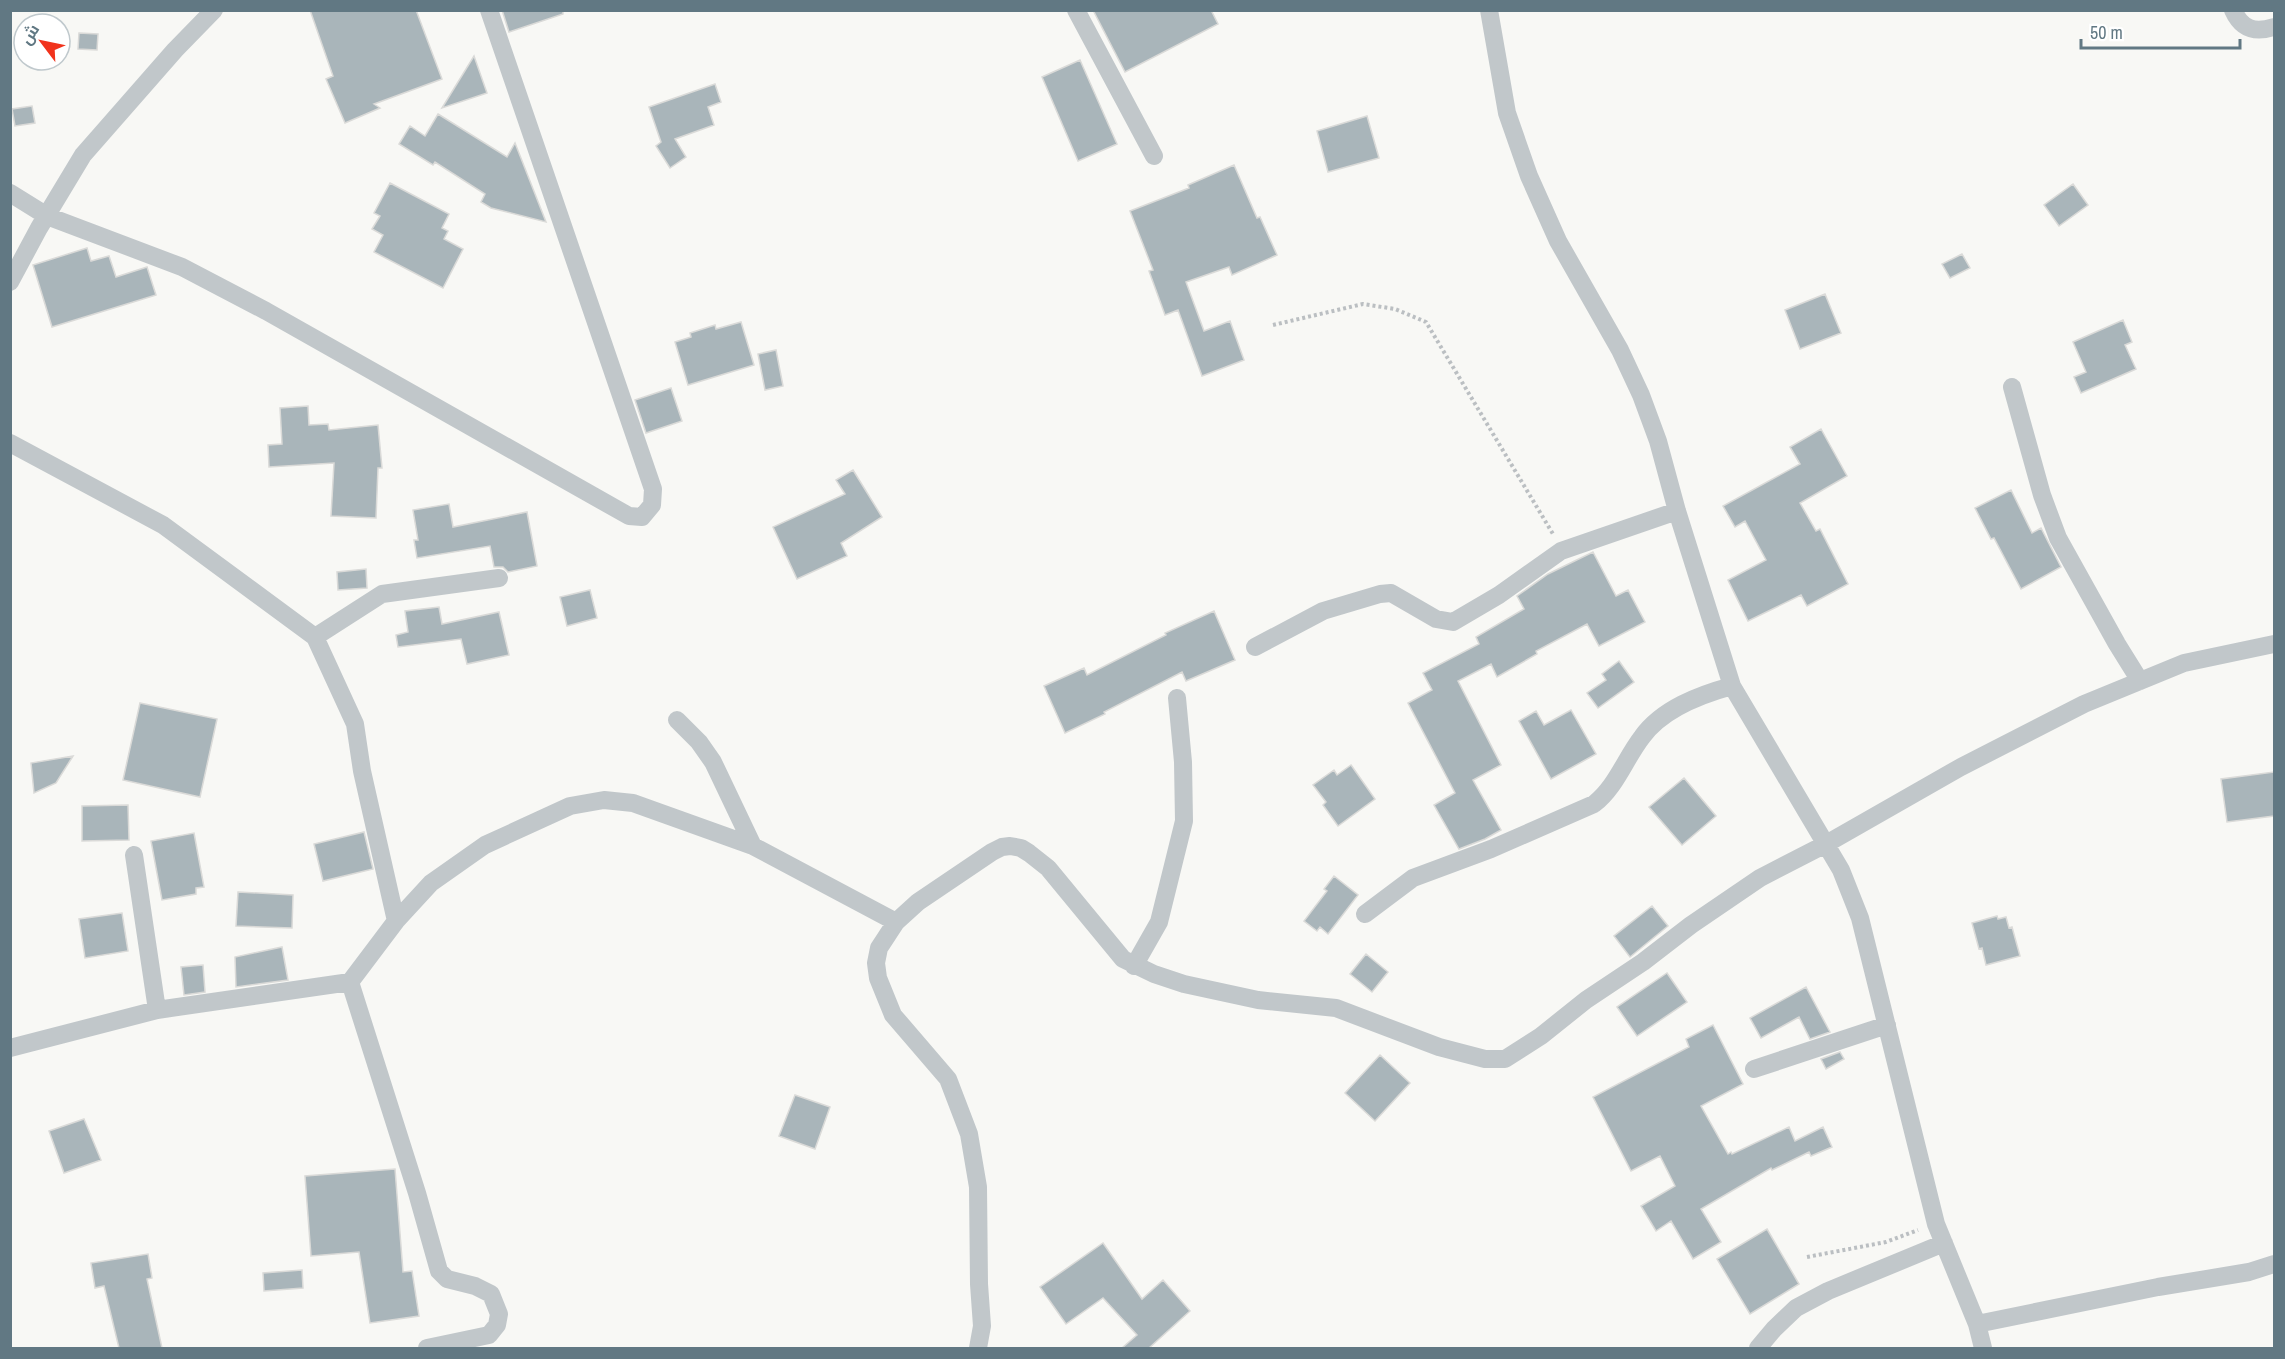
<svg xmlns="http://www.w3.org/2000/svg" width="2285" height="1359" font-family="'Archivo Narrow',Cairo,sans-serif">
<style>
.building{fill:#a9b5ba;stroke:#dadad8;stroke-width:1.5}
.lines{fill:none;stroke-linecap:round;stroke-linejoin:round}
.path{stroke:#bbbfc2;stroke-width:4;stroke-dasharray:3 3;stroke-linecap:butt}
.street{stroke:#c1c7ca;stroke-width:18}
</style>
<rect width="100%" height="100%" fill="#f8f8f5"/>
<path class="building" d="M 310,10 L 416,10 L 442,79 L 374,104 L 380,108 L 345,123 L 326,79 L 333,76 Z
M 502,10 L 563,10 L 563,14 L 509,32 Z
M 1093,10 L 1211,10 L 1218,24 L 1125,72 Z
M 79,33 L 98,34 L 97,50 L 78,49 Z
M 474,56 L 487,93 L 442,108 Z
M 1080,60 L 1117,144 L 1078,161 L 1042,77 Z
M 715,84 L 721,102 L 708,107 L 714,125 L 675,139 L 686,157 L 670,168 L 656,146 L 661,142 L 649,107 Z
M 32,106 L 35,123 L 15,126 L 12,109 Z
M 438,114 L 507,157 L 515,143 L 546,222 L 491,208 L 481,202 L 485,194 L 435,162 L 433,165 L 399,144 L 410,126 L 425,136 Z
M 1367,116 L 1379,158 L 1328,172 L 1317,131 Z
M 1234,165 L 1257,218 L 1260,217 L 1277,255 L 1232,275 L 1229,267 L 1186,282 L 1204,331 L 1230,321 L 1244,360 L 1202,376 L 1178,310 L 1165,315 L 1149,271 L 1153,270 L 1130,211 L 1189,188 L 1188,185 Z
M 390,183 L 449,214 L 442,228 L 448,231 L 444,239 L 463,249 L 443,288 L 374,252 L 383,235 L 372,229 L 380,216 L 374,213 Z
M 2073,184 L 2088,205 L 2059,226 L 2044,205 Z
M 87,248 L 91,261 L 109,256 L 116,277 L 147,267 L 156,295 L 52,327 L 33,265 Z
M 1962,254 L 1970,268 L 1950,278 L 1942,264 Z
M 1825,294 L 1841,333 L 1800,349 L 1785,310 Z
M 2123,320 L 2132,342 L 2125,345 L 2136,369 L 2081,393 L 2074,377 L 2086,372 L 2073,342 Z
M 741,322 L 754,365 L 688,385 L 675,342 L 691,337 L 690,333 L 715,325 L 716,329 Z
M 776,350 L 783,386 L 765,390 L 758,354 Z
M 671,388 L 682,421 L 646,433 L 635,400 Z
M 308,406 L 309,425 L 328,424 L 329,430 L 378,425 L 382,468 L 378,468 L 376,518 L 331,516 L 334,463 L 269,467 L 268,445 L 282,444 L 280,408 Z
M 1821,429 L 1847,476 L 1800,503 L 1816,531 L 1820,529 L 1848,584 L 1807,606 L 1801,595 L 1748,621 L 1728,580 L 1766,560 L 1745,521 L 1735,527 L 1723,506 L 1800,464 L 1790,447 Z
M 853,470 L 882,517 L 841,543 L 847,556 L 797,579 L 773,527 L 845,494 L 836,480 Z
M 2011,490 L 2032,533 L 2041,528 L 2061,567 L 2021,589 L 1994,538 L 1991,539 L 1975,508 Z
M 449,504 L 453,527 L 527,512 L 537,566 L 508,572 L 503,567 L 494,567 L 490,546 L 417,558 L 414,540 L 418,540 L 413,510 Z
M 1593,552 L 1616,596 L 1628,590 L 1645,622 L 1599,646 L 1587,624 L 1536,651 L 1537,654 L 1497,677 L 1491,664 L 1458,681 L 1501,765 L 1473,780 L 1501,830 L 1485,839 L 1459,849 L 1434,805 L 1455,793 L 1408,703 L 1432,690 L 1423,673 L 1479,644 L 1476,637 L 1524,609 L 1517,596 L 1548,574 Z
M 366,569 L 367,588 L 338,590 L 337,572 Z
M 590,590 L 597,618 L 567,626 L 560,597 Z
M 439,607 L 442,624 L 499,612 L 509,655 L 467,664 L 461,639 L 398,647 L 396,635 L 408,632 L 405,611 Z
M 1214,611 L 1235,660 L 1186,681 L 1182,672 L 1104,712 L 1105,714 L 1065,733 L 1044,686 L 1084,668 L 1087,675 L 1166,635 L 1165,633 Z
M 1619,661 L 1634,682 L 1598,708 L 1587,693 L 1606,680 L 1602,674 Z
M 140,703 L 217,719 L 200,797 L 123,780 Z
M 1571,710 L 1596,754 L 1551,779 L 1519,721 L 1536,711 L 1544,725 Z
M 73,756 L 56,783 L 34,793 L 31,763 Z
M 1351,765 L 1375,799 L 1338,826 L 1323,805 L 1326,802 L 1313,785 L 1334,770 L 1337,775 Z
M 2274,772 L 2274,816 L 2227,822 L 2221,779 Z
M 1684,778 L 1716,816 L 1682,845 L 1649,807 Z
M 128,805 L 129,840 L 82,841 L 82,806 Z
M 364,832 L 373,869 L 323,881 L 314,844 Z
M 194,833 L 204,887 L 196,888 L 196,894 L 162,900 L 151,841 Z
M 1334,876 L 1358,895 L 1328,934 L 1320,927 L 1317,931 L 1304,921 L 1327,891 L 1324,889 Z
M 238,892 L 293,895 L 292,928 L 236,926 Z
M 1652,906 L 1668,926 L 1630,957 L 1614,936 Z
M 122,913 L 128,951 L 85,958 L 79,919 Z
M 1997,916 L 1998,919 L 2006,917 L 2009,928 L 2012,927 L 2020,956 L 1986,965 L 1982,948 L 1979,949 L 1972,923 Z
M 282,947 L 288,980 L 236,987 L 235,957 Z
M 1366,954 L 1388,972 L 1372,992 L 1350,974 Z
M 203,965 L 205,992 L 184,995 L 181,967 Z
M 1667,973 L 1687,1002 L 1637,1036 L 1617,1007 Z
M 1806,987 L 1830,1032 L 1810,1039 L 1799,1017 L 1761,1038 L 1750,1018 Z
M 1713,1025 L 1743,1084 L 1701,1106 L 1728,1154 L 1731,1152 L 1732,1154 L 1789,1127 L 1795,1141 L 1823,1127 L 1832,1147 L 1811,1156 L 1809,1152 L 1772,1170 L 1771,1168 L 1701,1209 L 1721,1242 L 1693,1259 L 1671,1221 L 1656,1231 L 1641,1206 L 1675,1186 L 1660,1156 L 1631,1171 L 1593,1097 L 1689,1047 L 1686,1039 Z
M 1840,1052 L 1844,1059 L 1826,1069 L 1821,1059 Z
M 1380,1055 L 1410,1083 L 1375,1121 L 1345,1093 Z
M 795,1095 L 830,1107 L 815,1149 L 779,1136 Z
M 84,1119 L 101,1160 L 64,1173 L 49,1131 Z
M 395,1169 L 403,1272 L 412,1271 L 419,1316 L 370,1323 L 359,1252 L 311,1256 L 305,1176 Z
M 1767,1229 L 1799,1284 L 1750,1314 L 1717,1259 Z
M 1103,1243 L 1142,1299 L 1163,1280 L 1190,1311 L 1149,1348 L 1122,1348 L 1137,1335 L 1103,1298 L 1066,1324 L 1040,1287 Z
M 148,1254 L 152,1278 L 147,1279 L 162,1348 L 119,1348 L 104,1286 L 95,1288 L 91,1263 Z
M 302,1270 L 303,1288 L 264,1291 L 263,1273 Z"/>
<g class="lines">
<path class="path" d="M 1273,325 L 1363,304 L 1395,309 L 1426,322 L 1553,534
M 1807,1257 L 1886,1242 L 1918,1230"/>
<path class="street" d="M 1076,10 L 1154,156
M 1489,10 L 1507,113 L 1529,176 L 1558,241 L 1620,350 L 1641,395 L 1658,441 L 1677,511 L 1732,686 L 1841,870 L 1860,918 L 1936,1224 L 1977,1324 L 1983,1348
M 2233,10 C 2242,30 2255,33 2274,27
M 10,193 L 47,216 L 182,267 L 266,311 L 629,516 L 642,517 L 652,505 L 653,489 L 489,10
M 10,282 L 39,228 L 83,155 L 175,50 L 214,10
M 2012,387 L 2042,495 L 2058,538 L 2117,644 L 2140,681
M 10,443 L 163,525 L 315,637
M 1255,647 L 1323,611 L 1380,594 L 1391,593 L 1436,619 L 1453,622 L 1499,595 L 1561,551 L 1677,511
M 677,720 L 699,742 L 713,762 L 753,846
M 134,855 L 157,1010
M 1365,914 L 1413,878 L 1491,849 L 1594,804 C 1616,787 1625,759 1642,737 C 1662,709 1699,695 1732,686
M 396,921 L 362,771 L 355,724 L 315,637 L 382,594 L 499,578
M 1134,966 L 1159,922 L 1184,821 L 1183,762 L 1177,698
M 350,982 L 417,1193 L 439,1271 L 447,1279 L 475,1286 L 491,1294 L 499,1314 L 497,1325 L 489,1335 L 427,1348
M 10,1048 L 157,1010 L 350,982 L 396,921 L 431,883 L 485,845 L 570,806 L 604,800 L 633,803 L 753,846 L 896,922
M 1754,1069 L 1887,1025
M 1977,1324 L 2158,1287 L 2249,1272 L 2274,1264
M 978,1348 L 982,1326 L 979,1284 L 978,1187 L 969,1134 L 948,1079 L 893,1015 L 878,978 L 876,963 L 879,948 L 896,922 L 918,902 L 992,852 L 1002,847 L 1010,846 L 1021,848 L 1029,853 L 1048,868 L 1123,959 L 1154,974 L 1184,984 L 1258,1000 L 1336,1008 L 1439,1047 L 1485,1059 L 1505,1059 L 1541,1036 L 1586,1000 L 1643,962 L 1691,925 L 1760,878 L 1826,844 L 1961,767 L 2084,704 L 2184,663 L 2274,644
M 1758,1348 L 1774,1329 L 1796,1308 L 1828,1291 L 1944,1243"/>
</g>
<rect width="2285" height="1359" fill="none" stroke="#617883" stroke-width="24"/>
<g transform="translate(42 42) rotate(302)"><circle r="28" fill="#ffffff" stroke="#c0c9cd" stroke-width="1.5"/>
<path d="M0-4.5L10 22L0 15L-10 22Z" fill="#f1331c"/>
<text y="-9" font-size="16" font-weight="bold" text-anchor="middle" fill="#617883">ش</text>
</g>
<path d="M2081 39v9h159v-9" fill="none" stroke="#617883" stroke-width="3"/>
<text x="2090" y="39" font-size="18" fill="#617883" stroke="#ffffff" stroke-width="4.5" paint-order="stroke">50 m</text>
</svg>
